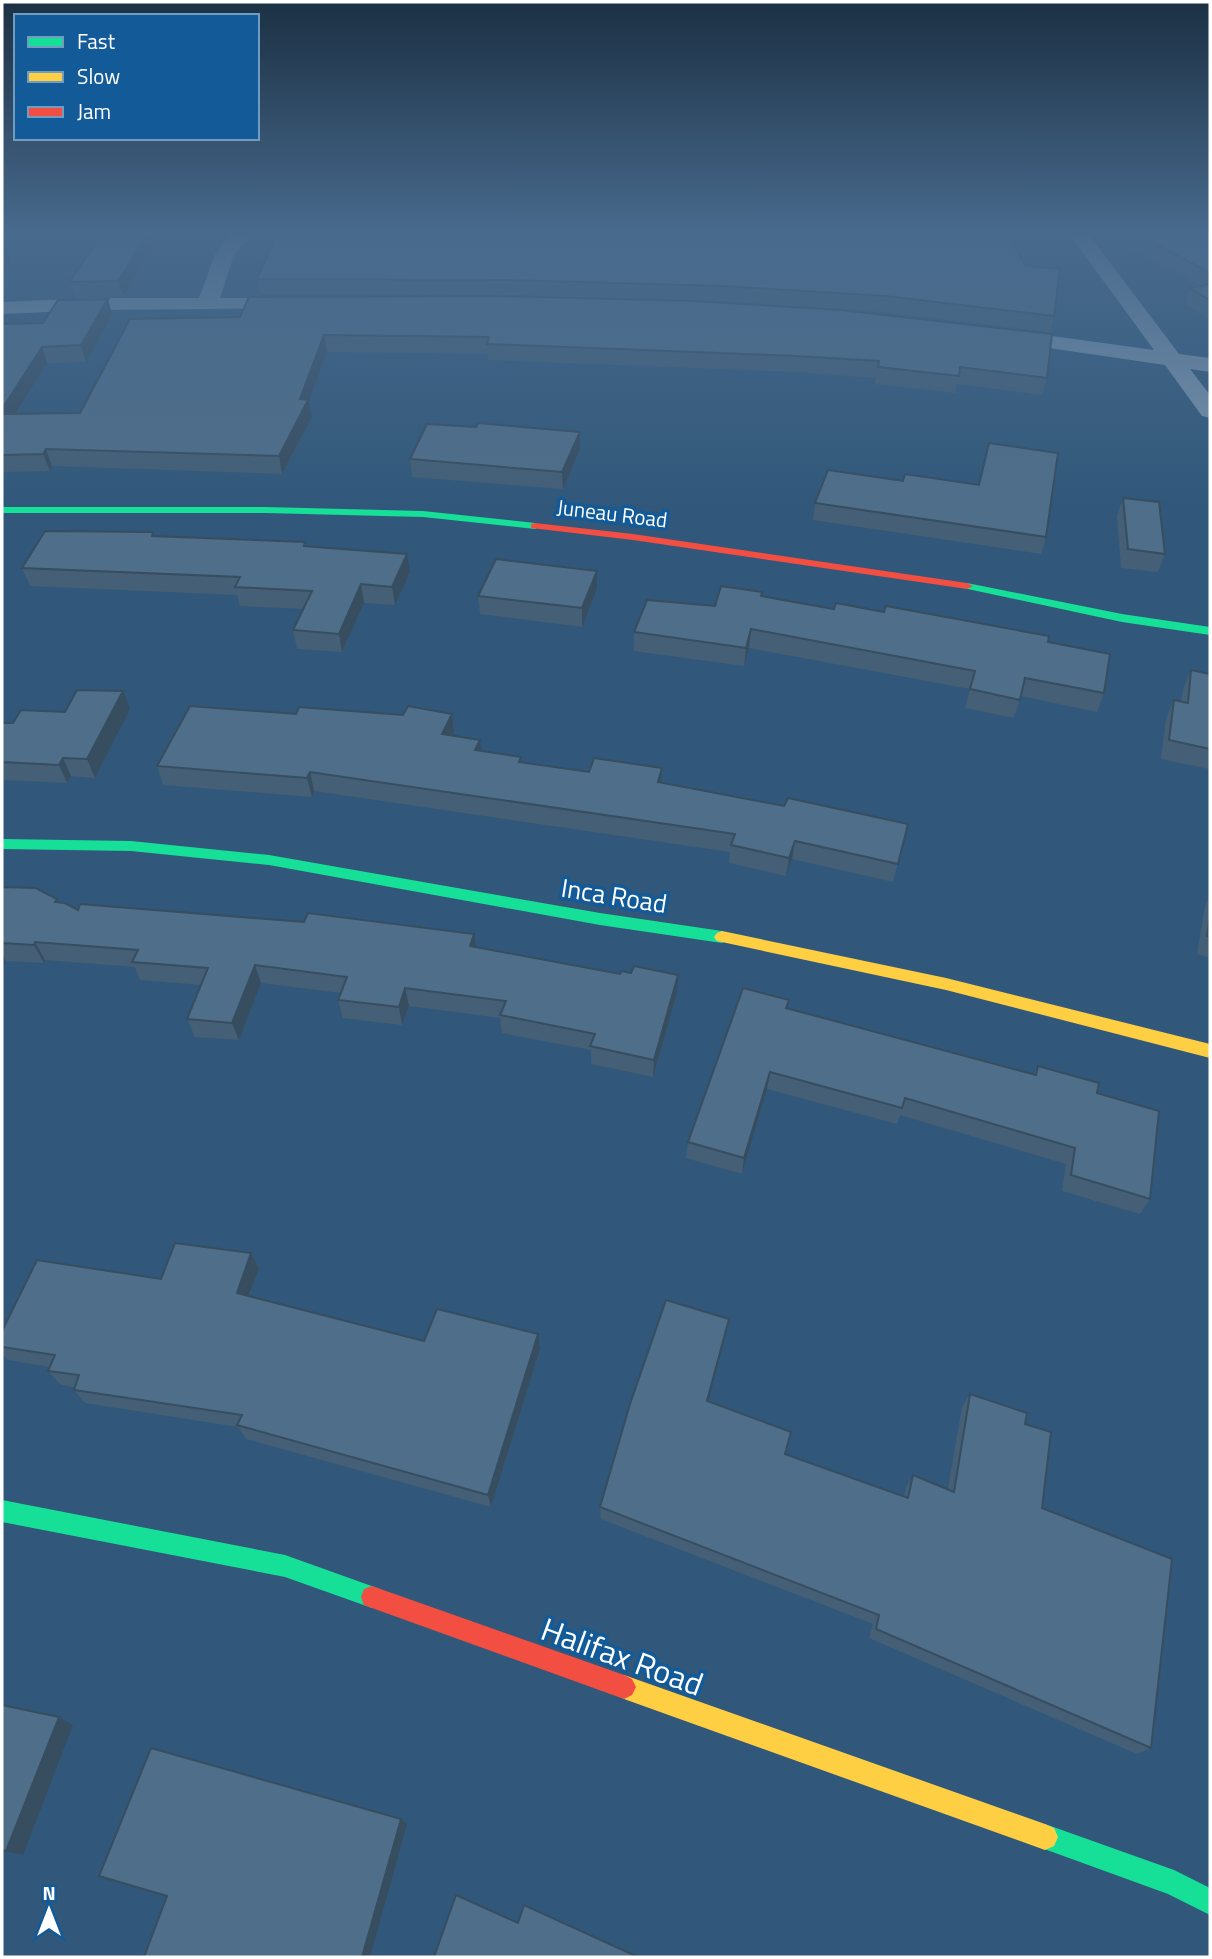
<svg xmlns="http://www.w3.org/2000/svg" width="1212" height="1959" font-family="'Titillium Web',sans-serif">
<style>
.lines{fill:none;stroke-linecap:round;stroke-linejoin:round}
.street{fill:#7b94ad;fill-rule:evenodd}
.fast{fill:#16e098;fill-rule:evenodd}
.slow{fill:#ffcf43;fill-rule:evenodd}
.jam{fill:#f24e42;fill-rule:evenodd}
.wall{fill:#445f76}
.shaded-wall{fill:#374d60}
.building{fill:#4f6e89;stroke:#374d60;stroke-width:2}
.labels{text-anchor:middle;stroke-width:7;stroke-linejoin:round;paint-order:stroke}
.far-street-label{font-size:21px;fill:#fff;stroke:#135a98}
.street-label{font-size:26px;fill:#fff;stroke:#135a98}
.near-street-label{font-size:32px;fill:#fff;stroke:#135a98}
</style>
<rect width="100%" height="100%" fill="#31587a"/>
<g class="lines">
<path class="street" d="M 233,231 L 253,231 L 234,255 L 220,298 L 298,298 L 305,300 L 308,304 L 305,308 L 93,310 L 2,314 L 2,302 L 93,298 L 199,298 L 215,255 Z
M 1067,231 L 1086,231 L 1179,354 L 1210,358 L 1210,372 L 1190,369 L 1210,395 L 1210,418 L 1202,416 L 1165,365 L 993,340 L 990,335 L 993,330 L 1001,329 L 1154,350 Z"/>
<path class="fast" d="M 2,507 L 265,507 L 423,511 L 535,523 L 540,526 L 535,529 L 423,517 L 265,513 L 2,513 Z
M 967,583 L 1122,614 L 1210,627 L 1210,635 L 1122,622 L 963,588 L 963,584 Z
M 2,839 L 131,841 L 269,855 L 600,913 L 722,931 L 730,937 L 722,943 L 600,925 L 269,865 L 131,851 L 2,849 Z
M 2,1500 L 285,1555 L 380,1589 L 383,1597 L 380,1605 L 372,1608 L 285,1577 L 2,1522 Z
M 1045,1824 L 1174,1870 L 1210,1888 L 1210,1915 L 1168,1894 L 1036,1846 L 1032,1837 L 1036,1828 Z"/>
<path class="slow" d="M 722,931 L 946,978 L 1210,1044 L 1210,1058 L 946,990 L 717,941 L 714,937 L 717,933 Z
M 624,1675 L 1045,1824 L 1054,1828 L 1058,1837 L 1054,1846 L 1045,1850 L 624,1699 L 616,1695 L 612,1687 L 616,1679 Z"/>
<path class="jam" d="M 535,523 L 633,534 L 967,583 L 973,586 L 967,589 L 633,540 L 531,528 L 531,524 Z
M 372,1586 L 624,1675 L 632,1679 L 636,1687 L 632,1695 L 624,1699 L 372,1608 L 364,1605 L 361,1597 L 364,1589 Z"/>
</g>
<path class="wall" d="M 86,231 L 163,231 L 123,296 L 75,298 L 70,282 L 94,246 L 92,239 L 95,234 Z
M 1004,231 L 1054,316 L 1050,332 L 882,312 L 720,301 L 506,295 L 260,294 L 257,279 Z
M 1112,231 L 1208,231 L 1210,238 L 1210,319 L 1185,304 L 1190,288 L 1201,286 L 1111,238 Z
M 495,296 L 1047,378 L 1042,395 L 957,384 L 955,393 L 875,384 L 876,378 L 794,372 L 488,360 L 488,354 L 327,352 L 309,401 L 312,417 L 282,474 L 52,466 L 50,471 L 2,472 L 2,324 L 43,323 L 108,299 L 112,315 L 86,362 L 47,363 L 16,414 L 80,413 L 240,317 Z
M 476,427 L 580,432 L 580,449 L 563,489 L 412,477 L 410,459 Z
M 1123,498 L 1165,554 L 1158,572 L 1121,568 L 1117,516 Z
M 815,503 L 1046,537 L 1041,554 L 813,520 Z
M 154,536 L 305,542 L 306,546 L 410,572 L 395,605 L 364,603 L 342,652 L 297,649 L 293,630 L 304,609 L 240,606 L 237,595 L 30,586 L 22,568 Z
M 597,571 L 597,589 L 582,627 L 480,614 L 478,596 Z
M 762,592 L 761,596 L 834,609 L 1048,642 L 1104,693 L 1097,712 L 1021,696 L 1014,718 L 965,708 L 970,689 L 749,648 L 744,666 L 634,651 L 634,632 L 715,606 Z
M 1191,670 L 1210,674 L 1210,767 L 1209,769 L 1161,759 L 1166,719 L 1174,700 L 1181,702 L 1183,689 Z
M 130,709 L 95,778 L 71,776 L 67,783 L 2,780 L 2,723 L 13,723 L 65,712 Z
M 296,714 L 403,715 L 452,714 L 454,732 L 452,735 L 481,751 L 521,762 L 589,772 L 662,768 L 661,783 L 784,806 L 908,824 L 893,882 L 792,859 L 786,876 L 729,863 L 730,852 L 314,791 L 312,797 L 163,785 L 157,766 Z
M 2,887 L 57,899 L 59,903 L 78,910 L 476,947 L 677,993 L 653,1077 L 591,1064 L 591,1050 L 502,1033 L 500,1018 L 409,1006 L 402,1025 L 343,1018 L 338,1000 L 341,993 L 261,983 L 239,1040 L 195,1037 L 187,1019 L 201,985 L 140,980 L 135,967 L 45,960 L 44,963 L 6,961 L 2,970 Z
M 1210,895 L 1210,958 L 1197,954 L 1205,906 Z
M 787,1009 L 1034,1074 L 1038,1066 L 1097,1093 L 1150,1199 L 1140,1214 L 1062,1191 L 1066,1164 L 900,1115 L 897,1124 L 767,1089 L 742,1174 L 686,1158 L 688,1142 Z
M 251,1253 L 259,1269 L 249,1296 L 424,1341 L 540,1349 L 491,1507 L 246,1439 L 238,1427 L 85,1403 L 74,1390 L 75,1387 L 61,1385 L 48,1371 L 50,1367 L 8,1360 L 2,1354 L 2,1331 L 161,1279 Z
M 729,1319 L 726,1333 L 708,1402 L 785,1454 L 904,1497 L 906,1487 L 913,1475 L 948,1489 L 962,1407 L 970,1394 L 1025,1424 L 1042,1508 L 1151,1748 L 1137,1754 L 869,1638 L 873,1624 L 601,1519 L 600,1507 Z"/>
<path class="shaded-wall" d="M 150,231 L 163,231 L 123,296 L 118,281 Z
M 6,247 L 11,262 L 2,279 L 2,254 Z
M 108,299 L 112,315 L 86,362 L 81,345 Z
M 324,335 L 327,352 L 309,401 L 312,417 L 282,474 L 279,456 Z
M 42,347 L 47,363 L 5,431 L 2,422 L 2,409 Z
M 580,432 L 580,449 L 563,489 L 562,472 Z
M 46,449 L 52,466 L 50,471 L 43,454 Z
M 407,554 L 410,572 L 395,605 L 392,587 Z
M 597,571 L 597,589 L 582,627 L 582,608 Z
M 361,584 L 364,603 L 342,652 L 339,634 Z
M 751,629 L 749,648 L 744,666 L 746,648 Z
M 123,691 L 130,709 L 95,778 L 87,759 Z
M 452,714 L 454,732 L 445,752 L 442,734 Z
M 480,740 L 482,758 L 475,750 Z
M 63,758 L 71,776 L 67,783 L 59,765 Z
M 662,768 L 661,786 L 658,782 Z
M 310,772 L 314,791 L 312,797 L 307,778 Z
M 795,841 L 792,859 L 786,876 L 789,858 Z
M 474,934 L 477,952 L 470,946 Z
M 35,942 L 45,960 L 44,963 L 34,945 Z
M 2,954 L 6,961 L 2,970 Z
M 255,965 L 261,983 L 239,1040 L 232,1023 Z
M 678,975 L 677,993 L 653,1077 L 654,1060 Z
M 405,988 L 409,1006 L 402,1025 L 399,1007 Z
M 770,1072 L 767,1089 L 742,1174 L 744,1158 Z
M 251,1253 L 259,1269 L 244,1308 L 237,1293 Z
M 729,1319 L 726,1333 L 705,1414 L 707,1401 Z
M 538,1334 L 540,1349 L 491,1507 L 488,1495 Z
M 59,1717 L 73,1725 L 23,1855 L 6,1851 Z
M 401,1819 L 407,1824 L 370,1957 L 362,1957 Z"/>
<path class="building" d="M 97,231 L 150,231 L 118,281 L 70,282 L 98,239 L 92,239 Z
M 278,231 L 1004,231 L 1026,266 L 1060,269 L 1054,316 L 885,296 L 721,286 L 505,280 L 257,279 Z
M 1132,231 L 1208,231 L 1210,238 L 1210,273 Z
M 2,247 L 6,247 L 2,254 Z
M 1210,284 L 1210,300 L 1190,288 Z
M 495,296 L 694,301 L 841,310 L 1052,334 L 1047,378 L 960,367 L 959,376 L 878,367 L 879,361 L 796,356 L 487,344 L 489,337 L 324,335 L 300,399 L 308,400 L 279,456 L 46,449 L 43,454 L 2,455 L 2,414 L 80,413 L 130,319 L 240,317 L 249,297 Z
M 108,299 L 81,345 L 42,347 L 2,409 L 2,324 L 43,323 L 58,300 Z
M 478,423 L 580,432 L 562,472 L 410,459 L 427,424 L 476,427 Z
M 989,443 L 1058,453 L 1046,537 L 815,503 L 828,470 L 903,481 L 905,474 L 979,485 Z
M 1123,498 L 1159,502 L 1165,554 L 1128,549 Z
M 45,531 L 153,532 L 152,536 L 305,542 L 304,546 L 407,554 L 392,587 L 361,584 L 339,634 L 293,630 L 312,591 L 235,587 L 240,577 L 22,568 Z
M 496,559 L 597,571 L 582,608 L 478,596 Z
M 721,586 L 762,592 L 761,596 L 834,609 L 836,603 L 884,612 L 886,606 L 1049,636 L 1048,642 L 1110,654 L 1104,693 L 1025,678 L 1020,700 L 970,689 L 975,671 L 751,629 L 746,648 L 634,632 L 647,600 L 715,606 Z
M 1191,670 L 1210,674 L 1210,749 L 1169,740 L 1174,700 L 1188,703 Z
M 77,690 L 123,691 L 87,759 L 63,758 L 59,765 L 2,762 L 2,723 L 13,723 L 21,710 L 65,712 Z
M 190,706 L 296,714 L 299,707 L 403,715 L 408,706 L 452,714 L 442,734 L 480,740 L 475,750 L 521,757 L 519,762 L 589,772 L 594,758 L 662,768 L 658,782 L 784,806 L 788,798 L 908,824 L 898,864 L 795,841 L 789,858 L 731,845 L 735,834 L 310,772 L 307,778 L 157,766 Z
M 2,887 L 36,888 L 57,899 L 55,902 L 65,903 L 78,910 L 80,904 L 304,922 L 308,913 L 474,934 L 470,946 L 620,974 L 622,971 L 631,973 L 634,966 L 678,975 L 654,1060 L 590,1046 L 595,1034 L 500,1015 L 506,1001 L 405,988 L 399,1007 L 338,1000 L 347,977 L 255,965 L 232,1023 L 187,1019 L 208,968 L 132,962 L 138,950 L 35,942 L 34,945 L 2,943 Z
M 1210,917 L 1210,937 L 1207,936 Z
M 743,988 L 789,1000 L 786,1008 L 1036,1075 L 1038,1066 L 1099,1083 L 1097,1093 L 1159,1111 L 1150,1199 L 1071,1175 L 1075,1148 L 905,1098 L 902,1108 L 770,1072 L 744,1158 L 688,1142 Z
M 175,1243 L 251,1253 L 237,1293 L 424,1341 L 437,1309 L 538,1334 L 488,1495 L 237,1425 L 242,1415 L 74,1390 L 79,1375 L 48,1371 L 55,1355 L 2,1347 L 2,1331 L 37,1260 L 161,1279 Z
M 666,1300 L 729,1319 L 707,1401 L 791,1432 L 785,1454 L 908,1498 L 913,1475 L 954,1492 L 970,1394 L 1027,1413 L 1025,1424 L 1051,1432 L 1042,1508 L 1172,1559 L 1151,1748 L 876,1629 L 879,1615 L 600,1507 L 630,1404 Z
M 2,1705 L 59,1717 L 6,1851 L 2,1850 Z
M 151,1748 L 401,1819 L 362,1957 L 144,1957 L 167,1896 L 99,1876 Z
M 456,1895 L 518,1923 L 524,1905 L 638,1957 L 434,1957 Z"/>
<linearGradient id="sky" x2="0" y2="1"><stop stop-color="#1b3043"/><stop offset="0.46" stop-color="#486a8d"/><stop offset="1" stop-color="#486a8d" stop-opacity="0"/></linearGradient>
<rect width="1212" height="505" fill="url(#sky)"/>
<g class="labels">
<g class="far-street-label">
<text transform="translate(612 514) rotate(7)" y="7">Juneau Road</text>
</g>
<g class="street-label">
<text transform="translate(614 896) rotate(9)" y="9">Inca Road</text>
</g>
<g class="near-street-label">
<text transform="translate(622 1657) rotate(20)" y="11">Halifax Road</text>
</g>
</g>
<rect width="1212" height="1959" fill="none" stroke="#ffffff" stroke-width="7"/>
<rect x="14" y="14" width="245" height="126" fill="#135a98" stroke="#719cc1" stroke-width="2"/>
<rect x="28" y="37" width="35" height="10" fill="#16e098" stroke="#719cc1" stroke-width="2"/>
<text x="77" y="49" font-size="21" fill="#ffffff">Fast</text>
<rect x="28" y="72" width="35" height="10" fill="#ffcf43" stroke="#719cc1" stroke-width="2"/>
<text x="77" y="84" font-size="21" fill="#ffffff">Slow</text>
<rect x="28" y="107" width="35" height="10" fill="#f24e42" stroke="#719cc1" stroke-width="2"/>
<text x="77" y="119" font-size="21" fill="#ffffff">Jam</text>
<g transform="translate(49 1910)" stroke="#135a98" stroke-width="5" paint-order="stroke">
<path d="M0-5L12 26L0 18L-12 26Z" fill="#ffffff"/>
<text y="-10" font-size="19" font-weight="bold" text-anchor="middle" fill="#ffffff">N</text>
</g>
</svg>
